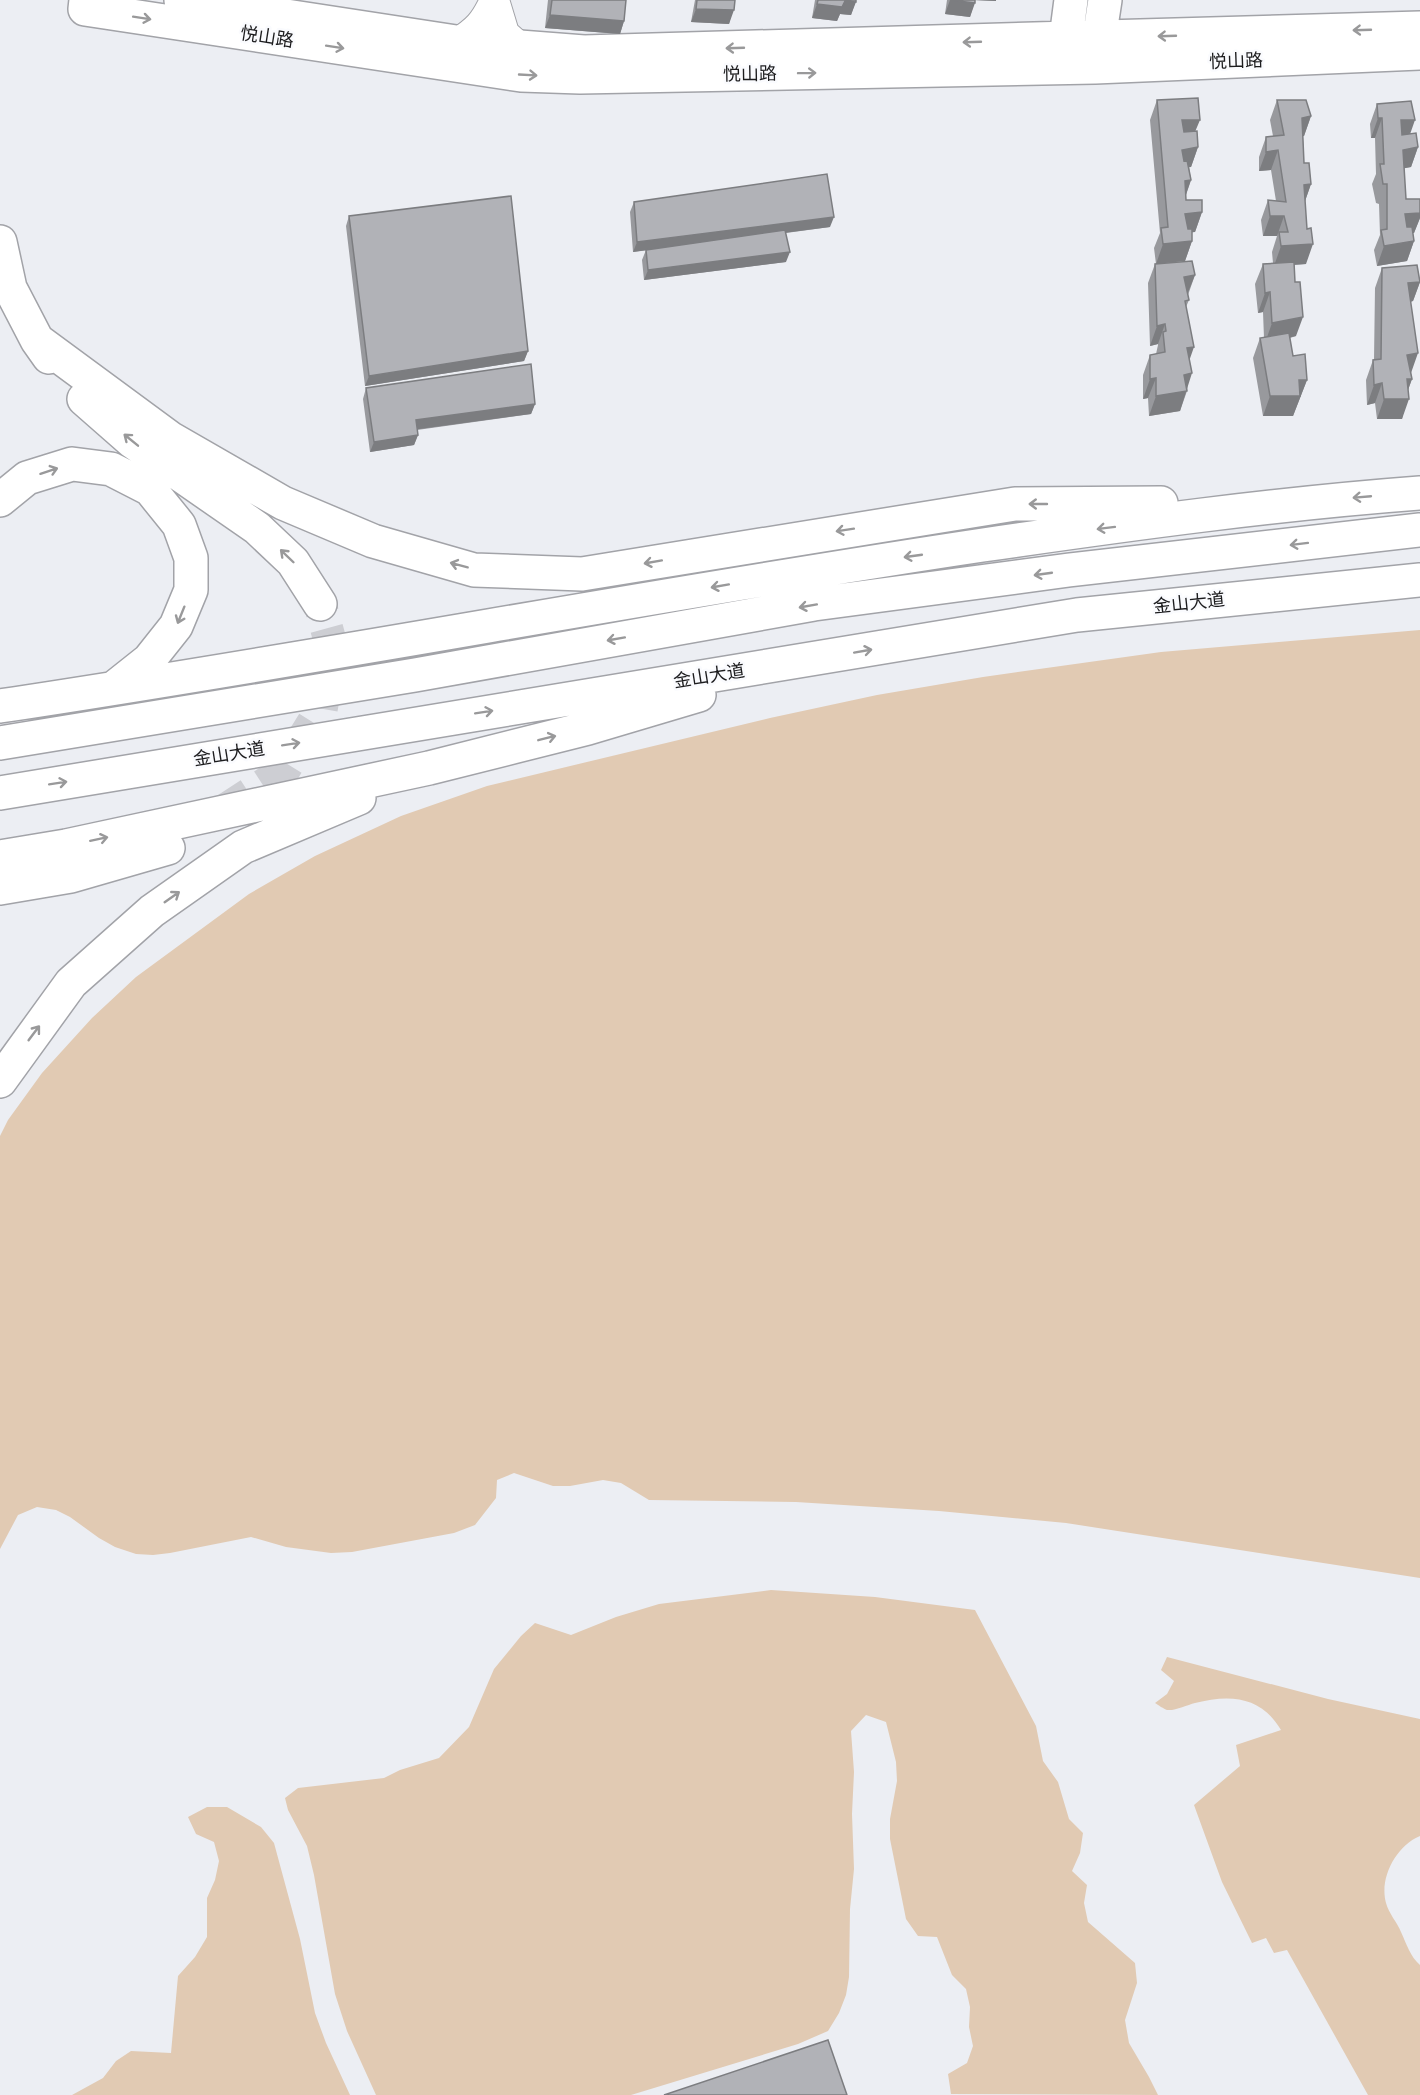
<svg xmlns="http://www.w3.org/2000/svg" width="1420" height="2095" font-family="Raleway,'Noto Sans SC',sans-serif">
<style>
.green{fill:#e1cab3}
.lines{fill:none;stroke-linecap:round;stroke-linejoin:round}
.highway-tunnel{stroke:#cdced3;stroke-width:33;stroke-dasharray:33 16;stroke-linecap:butt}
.minor-casing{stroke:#a2a3a8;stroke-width:28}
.major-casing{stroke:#a2a3a8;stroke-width:36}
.highway-casing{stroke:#a2a3a8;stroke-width:36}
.minor{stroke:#fff;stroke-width:26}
.major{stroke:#fff;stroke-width:33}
.highway{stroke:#fff;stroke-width:33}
.wall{fill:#98999d}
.shaded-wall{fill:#7c7d80}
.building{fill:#b1b2b7;stroke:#7c7d80;stroke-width:1.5}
.oneway{stroke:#99999a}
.labels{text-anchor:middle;stroke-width:5;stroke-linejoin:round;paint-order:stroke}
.street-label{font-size:18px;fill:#1c1c1e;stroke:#fafbfe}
</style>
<rect width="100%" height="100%" fill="#eceef3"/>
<path class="green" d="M 1420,630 L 1420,1578 L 1066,1523 L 939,1511 L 796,1502 L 649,1500 L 621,1483 L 603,1480 L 570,1486 L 553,1486 L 514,1473 L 497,1480 L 496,1498 L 475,1525 L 454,1533 L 352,1552 L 331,1553 L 286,1547 L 251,1537 L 170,1553 L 153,1555 L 136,1554 L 115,1547 L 99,1538 L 70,1517 L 56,1510 L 37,1507 L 18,1515 L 0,1549 L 0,1136 L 8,1120 L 42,1073 L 92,1018 L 136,977 L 249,894 L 315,856 L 401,816 L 487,786 L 770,718 L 877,695 L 983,677 L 1161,652 Z
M 771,1590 L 875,1597 L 975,1610 L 1036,1726 L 1043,1761 L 1058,1782 L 1069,1819 L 1083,1833 L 1080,1853 L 1072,1871 L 1087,1885 L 1084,1903 L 1088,1922 L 1135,1963 L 1137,1983 L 1125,2020 L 1129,2043 L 1149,2077 L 1158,2095 L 951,2094 L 948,2074 L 967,2063 L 973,2046 L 969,2027 L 970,2007 L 966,1989 L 952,1975 L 937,1937 L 918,1936 L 906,1919 L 890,1839 L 890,1819 L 897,1781 L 896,1762 L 886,1722 L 866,1715 L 851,1731 L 854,1772 L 852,1814 L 854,1869 L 850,1909 L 849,1977 L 846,1995 L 839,2013 L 828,2031 L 798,2044 L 631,2095 L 376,2095 L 347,2031 L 335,1994 L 314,1875 L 307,1846 L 288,1810 L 285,1798 L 298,1788 L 384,1778 L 400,1770 L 439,1758 L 469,1727 L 494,1669 L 521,1636 L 535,1623 L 571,1635 L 616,1617 L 659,1604 Z
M 1167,1657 L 1328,1699 L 1420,1719 L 1420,1836 C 1396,1846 1379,1878 1386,1903 C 1389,1914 1397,1922 1401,1932 C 1407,1945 1410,1956 1420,1965 L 1420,2095 L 1368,2095 L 1287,1950 L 1274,1953 L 1266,1938 L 1252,1943 L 1222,1882 L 1194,1805 L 1240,1766 L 1236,1745 L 1281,1730 C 1261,1696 1230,1694 1195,1703 C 1187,1705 1175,1711 1167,1710 C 1164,1709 1158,1705 1155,1703 L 1167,1694 L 1174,1681 L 1161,1670 Z
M 207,1807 L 227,1807 L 261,1827 L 274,1843 L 300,1939 L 315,2013 L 326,2043 L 350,2095 L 72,2095 L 103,2078 L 116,2061 L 131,2051 L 171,2053 L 178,1976 L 195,1957 L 207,1937 L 207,1898 L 215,1880 L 219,1861 L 214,1842 L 196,1834 L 188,1817 Z"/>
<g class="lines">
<path class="highway-tunnel" d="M 222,812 L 282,773 L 321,710 L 332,648 L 320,604"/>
<g class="minor-casing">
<path id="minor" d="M 496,0 L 506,33 L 523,48
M 456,42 C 476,29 483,22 493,0"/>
</g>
<g class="major-casing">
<path id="major" d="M 86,0 L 85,9 L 521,75 L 580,77 L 1095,67 L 1420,53
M 181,0 L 456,42 L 584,52 L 1420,28
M 1096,59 L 1105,0
M 1063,61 L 1071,0"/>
</g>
<g class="highway-casing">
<path id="highway" d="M 0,242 L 10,288 L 37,340 L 49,357
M 37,340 L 170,438 L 283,503 L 373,541 L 474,570 L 582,574 L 1015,504 L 1161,503
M 84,399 L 133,442 L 257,528 L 293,562 L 320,604
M 0,500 L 27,478 L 72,464 L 111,469 L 150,489 L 179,525 L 191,558 L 191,590 L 176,626 L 149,660 L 115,687
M 0,706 C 328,657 654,594 983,545 C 1128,524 1274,504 1420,493
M 0,743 L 415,675 L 814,604 L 1069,570 L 1420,530
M 0,793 L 1077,615 L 1420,580
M 0,857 L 66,846 L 429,768 L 588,728 L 699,695
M 0,888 L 71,876 L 168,848
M 0,1081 L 71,983 L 152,911 L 243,847 L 359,798"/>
</g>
<use href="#minor" class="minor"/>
<use href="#major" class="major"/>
<use href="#highway" class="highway"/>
</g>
<path class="wall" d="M 548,0 L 626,0 L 624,21 L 620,34 L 545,28 Z
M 695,0 L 735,0 L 729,24 L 691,22 Z
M 815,0 L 856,0 L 851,15 L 840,14 L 837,21 L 812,18 Z
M 947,0 L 996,0 L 996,1 L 975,0 L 970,17 L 945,14 Z
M 1157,100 L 1195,131 L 1198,147 L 1191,167 L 1189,167 L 1191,180 L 1186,195 L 1186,200 L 1202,212 L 1195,232 L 1192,232 L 1192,241 L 1185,261 L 1161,263 L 1195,275 L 1188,295 L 1189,300 L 1186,307 L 1190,360 L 1187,391 L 1180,411 L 1149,416 L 1148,398 L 1143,399 L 1143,375 L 1150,355 L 1156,354 L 1158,345 L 1158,344 L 1150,346 L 1148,283 L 1155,264 L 1156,264 L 1154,248 L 1160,233 L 1150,120 Z
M 1277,100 L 1311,116 L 1304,136 L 1303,136 L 1304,163 L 1311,184 L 1305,201 L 1306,264 L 1294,265 L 1296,336 L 1290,338 L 1293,356 L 1307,380 L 1293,416 L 1263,416 L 1253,358 L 1260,338 L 1264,338 L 1263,312 L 1258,313 L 1255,284 L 1263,264 L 1273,263 L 1272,252 L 1277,236 L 1263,236 L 1261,220 L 1268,200 L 1276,201 L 1271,170 L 1259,171 L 1259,157 L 1266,137 L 1273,136 L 1270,120 Z
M 1377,104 L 1410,134 L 1418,147 L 1411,167 L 1404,168 L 1406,199 L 1420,199 L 1420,218 L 1414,233 L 1413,233 L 1414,241 L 1407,261 L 1377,266 L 1374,250 L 1380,235 L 1379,204 L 1376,203 L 1372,184 L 1376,174 L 1375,138 L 1371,138 L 1370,124 Z
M 634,202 L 830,227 L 786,233 L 786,262 L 644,280 L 642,260 L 646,250 L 633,252 L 630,212 Z
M 349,216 L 528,351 L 524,361 L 365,386 L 346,226 Z
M 1382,268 L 1420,282 L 1413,301 L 1411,302 L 1411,373 L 1412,379 L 1408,390 L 1402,419 L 1377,419 L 1375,403 L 1367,405 L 1366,380 L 1373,360 L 1374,360 L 1375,288 Z
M 366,388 L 535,404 L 531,414 L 417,430 L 418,435 L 414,445 L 370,452 L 363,399 Z"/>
<path class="shaded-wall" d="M 950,0 L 975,3 L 970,17 L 945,14 Z
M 973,0 L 996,0 L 996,1 Z
M 845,1 L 856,2 L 851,15 L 840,14 L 837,21 L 812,18 L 817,4 Z
M 696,9 L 734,10 L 729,24 L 691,22 Z
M 550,15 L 624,21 L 620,34 L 545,28 Z
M 1311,116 L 1304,136 L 1295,138 L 1302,118 Z
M 1378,118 L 1382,118 L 1375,138 L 1371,138 Z
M 1182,120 L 1200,120 L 1192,139 L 1175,140 Z
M 1401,120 L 1415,120 L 1408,140 L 1393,140 Z
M 1198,147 L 1191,167 L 1175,169 L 1182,150 Z
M 1418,147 L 1411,167 L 1395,170 L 1403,150 Z
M 1278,150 L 1271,170 L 1259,171 L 1266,152 Z
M 1191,180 L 1184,200 L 1185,181 Z
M 1311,184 L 1304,204 L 1304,185 Z
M 1202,212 L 1195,232 L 1178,234 L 1185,214 Z
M 1420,213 L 1420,218 L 1414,233 L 1398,234 L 1405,214 Z
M 1270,216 L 1284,216 L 1277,236 L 1263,236 Z
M 834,217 L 830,227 L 633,252 L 637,242 Z
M 1192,241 L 1185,261 L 1156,264 L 1163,244 Z
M 1414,241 L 1407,261 L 1377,266 L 1384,246 Z
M 1313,244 L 1306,264 L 1274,266 L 1281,246 Z
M 790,252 L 786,262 L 644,280 L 648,270 Z
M 1195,275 L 1187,295 L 1184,277 Z
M 1420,282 L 1413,301 L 1401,302 L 1408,283 Z
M 1270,292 L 1263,312 L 1258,313 L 1265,293 Z
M 1303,317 L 1296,336 L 1265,343 L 1272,323 Z
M 1165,324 L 1158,344 L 1150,346 L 1157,326 Z
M 1194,347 L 1187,367 L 1187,348 Z
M 528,351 L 524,361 L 365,386 L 369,376 Z
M 1418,353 L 1411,373 L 1407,355 Z
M 1192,373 L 1180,411 L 1149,416 L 1156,396 L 1184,375 Z
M 1156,378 L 1148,398 L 1143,399 L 1150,379 Z
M 1407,379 L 1412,379 L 1405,398 Z
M 1299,380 L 1307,380 L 1293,416 L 1263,416 L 1270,396 Z
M 1382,383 L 1375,403 L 1367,405 L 1374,385 Z
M 1384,399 L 1409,399 L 1402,419 L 1377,419 Z
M 535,404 L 531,414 L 412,430 L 416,420 Z
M 418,435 L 414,445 L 370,452 L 374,442 Z"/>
<path class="building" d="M 552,0 L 626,0 L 624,21 L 550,15 Z
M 697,0 L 735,0 L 734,10 L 696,9 Z
M 818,0 L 856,0 L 856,2 L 845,1 L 842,7 L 817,4 Z
M 950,0 L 975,0 L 975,3 Z
M 1198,98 L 1200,120 L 1182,120 L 1184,132 L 1197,131 L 1198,147 L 1182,150 L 1184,161 L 1187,160 L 1191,180 L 1185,181 L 1186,200 L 1202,200 L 1202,212 L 1185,214 L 1188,229 L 1192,229 L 1192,241 L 1163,244 L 1161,228 L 1168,227 L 1157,100 Z
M 1277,100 L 1306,100 L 1311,116 L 1302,118 L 1304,163 L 1309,163 L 1311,184 L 1304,185 L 1307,229 L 1311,228 L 1313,244 L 1281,246 L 1279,232 L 1288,232 L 1284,216 L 1270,216 L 1268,200 L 1286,202 L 1278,150 L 1266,152 L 1266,137 L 1284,135 Z
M 1411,101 L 1415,120 L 1401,120 L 1402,135 L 1416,133 L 1418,147 L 1403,150 L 1406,199 L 1420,199 L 1420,213 L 1405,214 L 1407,227 L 1412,227 L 1414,241 L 1384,246 L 1381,230 L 1387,229 L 1387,184 L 1383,184 L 1380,164 L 1384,164 L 1382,118 L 1378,118 L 1377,104 Z
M 827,174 L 834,217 L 637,242 L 634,202 Z
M 511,196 L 528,351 L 369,376 L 349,216 Z
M 785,230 L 790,252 L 648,270 L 646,250 Z
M 1192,261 L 1195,275 L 1184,277 L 1189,300 L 1185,301 L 1194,347 L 1187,348 L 1192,373 L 1184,375 L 1187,391 L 1156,396 L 1156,378 L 1150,379 L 1150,355 L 1165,352 L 1163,332 L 1166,331 L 1165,324 L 1157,326 L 1155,264 Z
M 1294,262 L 1295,282 L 1300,282 L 1303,317 L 1272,323 L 1270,292 L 1265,293 L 1263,264 Z
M 1417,265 L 1420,282 L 1408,283 L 1418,353 L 1407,355 L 1412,379 L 1407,379 L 1409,399 L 1384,399 L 1382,383 L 1374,385 L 1373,360 L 1381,359 L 1382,268 Z
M 1289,333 L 1293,356 L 1305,354 L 1307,380 L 1299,380 L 1300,396 L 1270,396 L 1260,338 Z
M 531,364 L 535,404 L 416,420 L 418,435 L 374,442 L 366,388 Z
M 828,2040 L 847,2095 L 664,2095 Z"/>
<defs><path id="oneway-shaft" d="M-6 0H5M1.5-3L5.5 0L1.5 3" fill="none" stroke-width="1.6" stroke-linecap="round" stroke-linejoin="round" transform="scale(1.5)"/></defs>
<g class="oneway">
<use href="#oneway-shaft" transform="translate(142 18) rotate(9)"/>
<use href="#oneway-shaft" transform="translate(1362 30) rotate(178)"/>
<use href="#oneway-shaft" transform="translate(1167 36) rotate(178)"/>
<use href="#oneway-shaft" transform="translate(972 42) rotate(178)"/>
<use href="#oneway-shaft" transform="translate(335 47) rotate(9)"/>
<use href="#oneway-shaft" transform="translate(735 48) rotate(178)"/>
<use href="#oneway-shaft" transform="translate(807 73) rotate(-1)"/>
<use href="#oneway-shaft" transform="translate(528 75) rotate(3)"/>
<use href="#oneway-shaft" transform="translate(131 440) rotate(-141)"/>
<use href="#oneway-shaft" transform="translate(49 471) rotate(-18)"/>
<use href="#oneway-shaft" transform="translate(1362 497) rotate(175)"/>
<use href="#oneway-shaft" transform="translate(1038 504) rotate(180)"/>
<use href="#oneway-shaft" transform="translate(1106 528) rotate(173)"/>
<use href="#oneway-shaft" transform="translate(845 530) rotate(171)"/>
<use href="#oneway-shaft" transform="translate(1299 544) rotate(173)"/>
<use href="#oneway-shaft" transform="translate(287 556) rotate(-136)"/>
<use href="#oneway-shaft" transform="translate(913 556) rotate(172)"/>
<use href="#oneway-shaft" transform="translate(653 562) rotate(170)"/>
<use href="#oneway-shaft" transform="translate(459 565) rotate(-165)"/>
<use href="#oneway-shaft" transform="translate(1043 574) rotate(172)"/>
<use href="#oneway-shaft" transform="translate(720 586) rotate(170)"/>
<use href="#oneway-shaft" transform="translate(808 606) rotate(170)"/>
<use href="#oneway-shaft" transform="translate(181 615) rotate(112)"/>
<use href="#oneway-shaft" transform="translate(616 639) rotate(170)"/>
<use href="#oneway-shaft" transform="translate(863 651) rotate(-10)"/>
<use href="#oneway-shaft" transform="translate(484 712) rotate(-9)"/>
<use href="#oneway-shaft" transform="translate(547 738) rotate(-14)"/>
<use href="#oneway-shaft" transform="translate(291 744) rotate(-9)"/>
<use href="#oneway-shaft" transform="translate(58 783) rotate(-9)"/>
<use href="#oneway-shaft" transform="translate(99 839) rotate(-12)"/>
<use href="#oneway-shaft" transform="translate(172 897) rotate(-35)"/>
<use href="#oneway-shaft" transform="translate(34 1033) rotate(-53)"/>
</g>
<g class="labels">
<g class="street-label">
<text transform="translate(267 37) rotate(9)" y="6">悦山路</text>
<text transform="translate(1236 61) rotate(-2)" y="6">悦山路</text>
<text transform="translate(750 74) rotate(-1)" y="6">悦山路</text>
<text transform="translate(1189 603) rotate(-6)" y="6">金山大道</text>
<text transform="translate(709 676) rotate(-9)" y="6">金山大道</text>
<text transform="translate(229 754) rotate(-9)" y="6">金山大道</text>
</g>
</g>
</svg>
